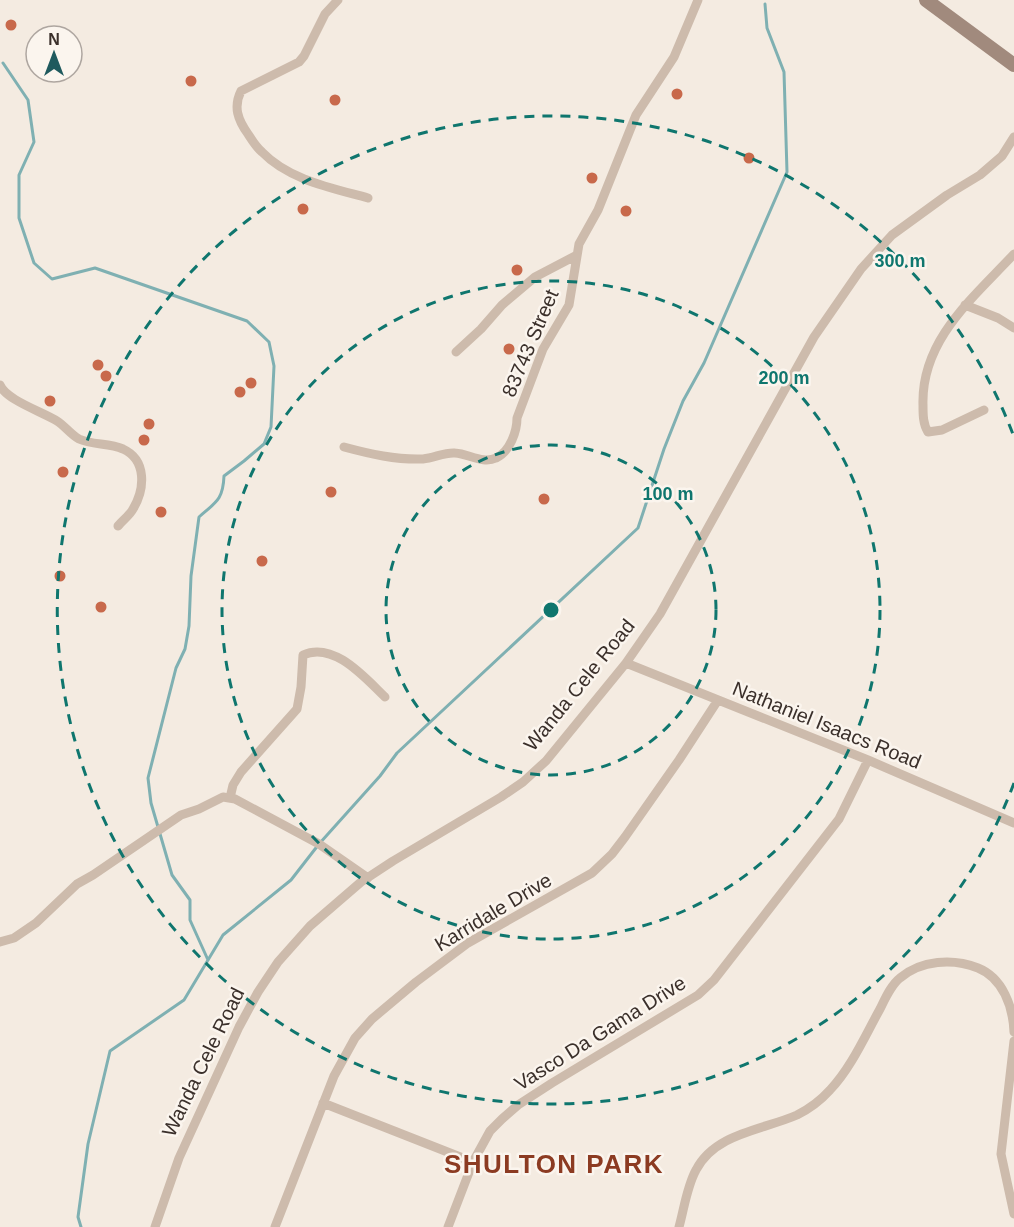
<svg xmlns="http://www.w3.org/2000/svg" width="1014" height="1227" font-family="Helvetica,sans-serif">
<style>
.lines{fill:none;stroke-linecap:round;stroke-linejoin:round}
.stream{stroke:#7fb0b2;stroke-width:3}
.building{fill:#c8694b}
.street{stroke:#cdbbac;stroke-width:9}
.secondary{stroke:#a18a7d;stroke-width:14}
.ring{fill:none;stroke:#0f766e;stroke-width:3;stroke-dasharray:10 8}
.labels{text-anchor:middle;stroke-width:5;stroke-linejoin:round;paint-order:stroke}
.street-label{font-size:20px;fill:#3b302b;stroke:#fbf5ee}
.district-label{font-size:26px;font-weight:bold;letter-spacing:1.5px;fill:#8c3b22;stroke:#fbf5ee}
.centre{fill:#0f766e;stroke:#fbf5ee;stroke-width:3}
.ring-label{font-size:18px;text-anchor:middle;font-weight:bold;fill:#0f766e;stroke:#fbf5ee;stroke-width:5;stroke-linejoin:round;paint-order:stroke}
</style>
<rect width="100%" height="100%" fill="#f4ebe1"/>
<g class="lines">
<path class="stream" d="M 3,63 L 28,100 L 34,142 L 19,175 L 19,218 L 34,263 L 52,279 L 95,268 L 247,321 L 269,342 L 274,366 L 271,427 L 264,444 L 244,461 L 224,476 C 223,500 216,502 199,517 L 191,576 L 189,626 L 185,649 L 176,668 L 148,778 L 151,803 L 172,875 L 190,900 L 190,920 L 208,960
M 81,1227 L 78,1217 L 88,1144 L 110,1051 L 184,1000 L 223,935 L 291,880 L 319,844 L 380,776 L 397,753 L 638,528 L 664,449 L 683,401 L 704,363 L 787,172 L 784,72 L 767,28 L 765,4"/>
</g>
<path class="building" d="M5.5 25a5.5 5.5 0 1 1 11 0a5.5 5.5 0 1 1-11 0Z
M185.5 81a5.5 5.5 0 1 1 11 0a5.5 5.5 0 1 1-11 0Z
M671.5 94a5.5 5.5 0 1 1 11 0a5.5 5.5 0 1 1-11 0Z
M329.5 100a5.5 5.5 0 1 1 11 0a5.5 5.5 0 1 1-11 0Z
M743.5 158a5.5 5.5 0 1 1 11 0a5.5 5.5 0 1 1-11 0Z
M586.5 178a5.5 5.5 0 1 1 11 0a5.5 5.5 0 1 1-11 0Z
M297.5 209a5.5 5.5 0 1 1 11 0a5.5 5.5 0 1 1-11 0Z
M620.5 211a5.5 5.5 0 1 1 11 0a5.5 5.5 0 1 1-11 0Z
M511.5 270a5.5 5.5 0 1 1 11 0a5.5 5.5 0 1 1-11 0Z
M503.5 349a5.5 5.5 0 1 1 11 0a5.5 5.5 0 1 1-11 0Z
M92.5 365a5.5 5.5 0 1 1 11 0a5.5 5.5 0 1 1-11 0Z
M100.5 376a5.5 5.5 0 1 1 11 0a5.5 5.5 0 1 1-11 0Z
M245.5 383a5.5 5.5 0 1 1 11 0a5.5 5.5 0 1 1-11 0Z
M234.5 392a5.5 5.5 0 1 1 11 0a5.5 5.5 0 1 1-11 0Z
M44.5 401a5.5 5.5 0 1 1 11 0a5.5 5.5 0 1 1-11 0Z
M143.5 424a5.5 5.5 0 1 1 11 0a5.5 5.5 0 1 1-11 0Z
M138.5 440a5.5 5.5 0 1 1 11 0a5.5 5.5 0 1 1-11 0Z
M57.5 472a5.5 5.5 0 1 1 11 0a5.5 5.5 0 1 1-11 0Z
M325.5 492a5.5 5.5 0 1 1 11 0a5.5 5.5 0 1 1-11 0Z
M538.5 499a5.5 5.5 0 1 1 11 0a5.5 5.5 0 1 1-11 0Z
M155.5 512a5.5 5.5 0 1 1 11 0a5.5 5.5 0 1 1-11 0Z
M256.5 561a5.5 5.5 0 1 1 11 0a5.5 5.5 0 1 1-11 0Z
M54.5 576a5.5 5.5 0 1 1 11 0a5.5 5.5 0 1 1-11 0Z
M95.5 607a5.5 5.5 0 1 1 11 0a5.5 5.5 0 1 1-11 0Z"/>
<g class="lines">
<path class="street" d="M 338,0 L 325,14 L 304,56 L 299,62 L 241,91 C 233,107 238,120 248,134 C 252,140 256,147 262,152 C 289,180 332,188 368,198
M 965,305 L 998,318 L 1014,328
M 456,352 L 481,329 L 502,305 L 535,277 L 577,255
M 0,385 C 6,400 43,412 57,421 C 65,426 71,435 79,439 C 92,445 109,443 123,449 C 147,460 145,489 133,509 C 130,515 123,520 118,526
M 984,410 L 942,430 L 928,432 C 923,424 923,415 923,405 C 921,340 973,298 1014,254
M 344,447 C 370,454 396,460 423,459 C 434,458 445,452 455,453 C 469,454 483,464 496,458 C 510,452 517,431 517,418 L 543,349 L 569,305 L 579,244 L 598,210 L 636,115 L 674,57 L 698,0
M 626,663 L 868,760 L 1014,823
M 230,798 L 233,785 L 241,772 L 297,709 L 301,687 L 303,655 C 334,641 365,678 385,697
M 0,942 L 14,938 L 36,923 L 77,884 L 93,875 L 181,815 L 199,809 L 223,797 L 235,799 L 319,844 L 368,878
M 1014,1041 L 1001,1154 L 1014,1214
M 323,1103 L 473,1162
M 155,1227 L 179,1158 L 239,1027 L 258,992 L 278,962 L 310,926 L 361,882 L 393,861 L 501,797 L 523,782 L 546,761 L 626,663 L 660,614 L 814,337 L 861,269 L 892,235 L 947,195 L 980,175 L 1002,156 L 1014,137
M 275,1227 L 334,1076 L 355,1038 L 372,1019 L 416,982 L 468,943 L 592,873 L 612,854 L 625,837 L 679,760 L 718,700
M 448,1227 L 473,1162 L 490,1131 L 502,1119 L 518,1105 L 552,1083 L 698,995 L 714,980 L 839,819 L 868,760
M 679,1227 C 684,1209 687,1186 696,1170 C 715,1133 763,1130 797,1115 C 809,1109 821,1100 830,1090 C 851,1068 865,1036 880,1009 C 885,999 891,985 900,978 C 921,960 953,958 978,968 C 1003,978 1013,1007 1014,1032"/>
<path class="secondary" d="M 926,0 L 1014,65"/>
</g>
<g class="ring">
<circle cx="551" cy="610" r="165"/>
<circle cx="551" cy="610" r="329"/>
<path d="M1014 783A494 494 0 1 1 1014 437"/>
</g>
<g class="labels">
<g class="street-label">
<text transform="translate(530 343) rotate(-67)" y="7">83743 Street</text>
<text transform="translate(579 685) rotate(-51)" y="7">Wanda Cele Road</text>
<text transform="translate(827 725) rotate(22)" y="7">Nathaniel Isaacs Road</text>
<text transform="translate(493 912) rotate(-31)" y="7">Karridale Drive</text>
<text transform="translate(600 1033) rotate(-32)" y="7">Vasco Da Gama Drive</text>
<text transform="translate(203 1062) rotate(-64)" y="7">Wanda Cele Road</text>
</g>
<g class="district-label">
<text x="554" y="1173">SHULTON PARK</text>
</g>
</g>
<circle cx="551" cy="610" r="9" class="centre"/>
<g class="ring-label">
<text x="900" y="267">300 m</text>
<text x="784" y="384">200 m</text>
<text x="668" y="500">100 m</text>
</g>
<g transform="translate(54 54)"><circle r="28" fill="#fbf5ee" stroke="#aea6a0" stroke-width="1.5"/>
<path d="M0-4.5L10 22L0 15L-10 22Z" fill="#1f5a5e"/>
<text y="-9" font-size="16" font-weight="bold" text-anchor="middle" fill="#3b302b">N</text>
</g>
</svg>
